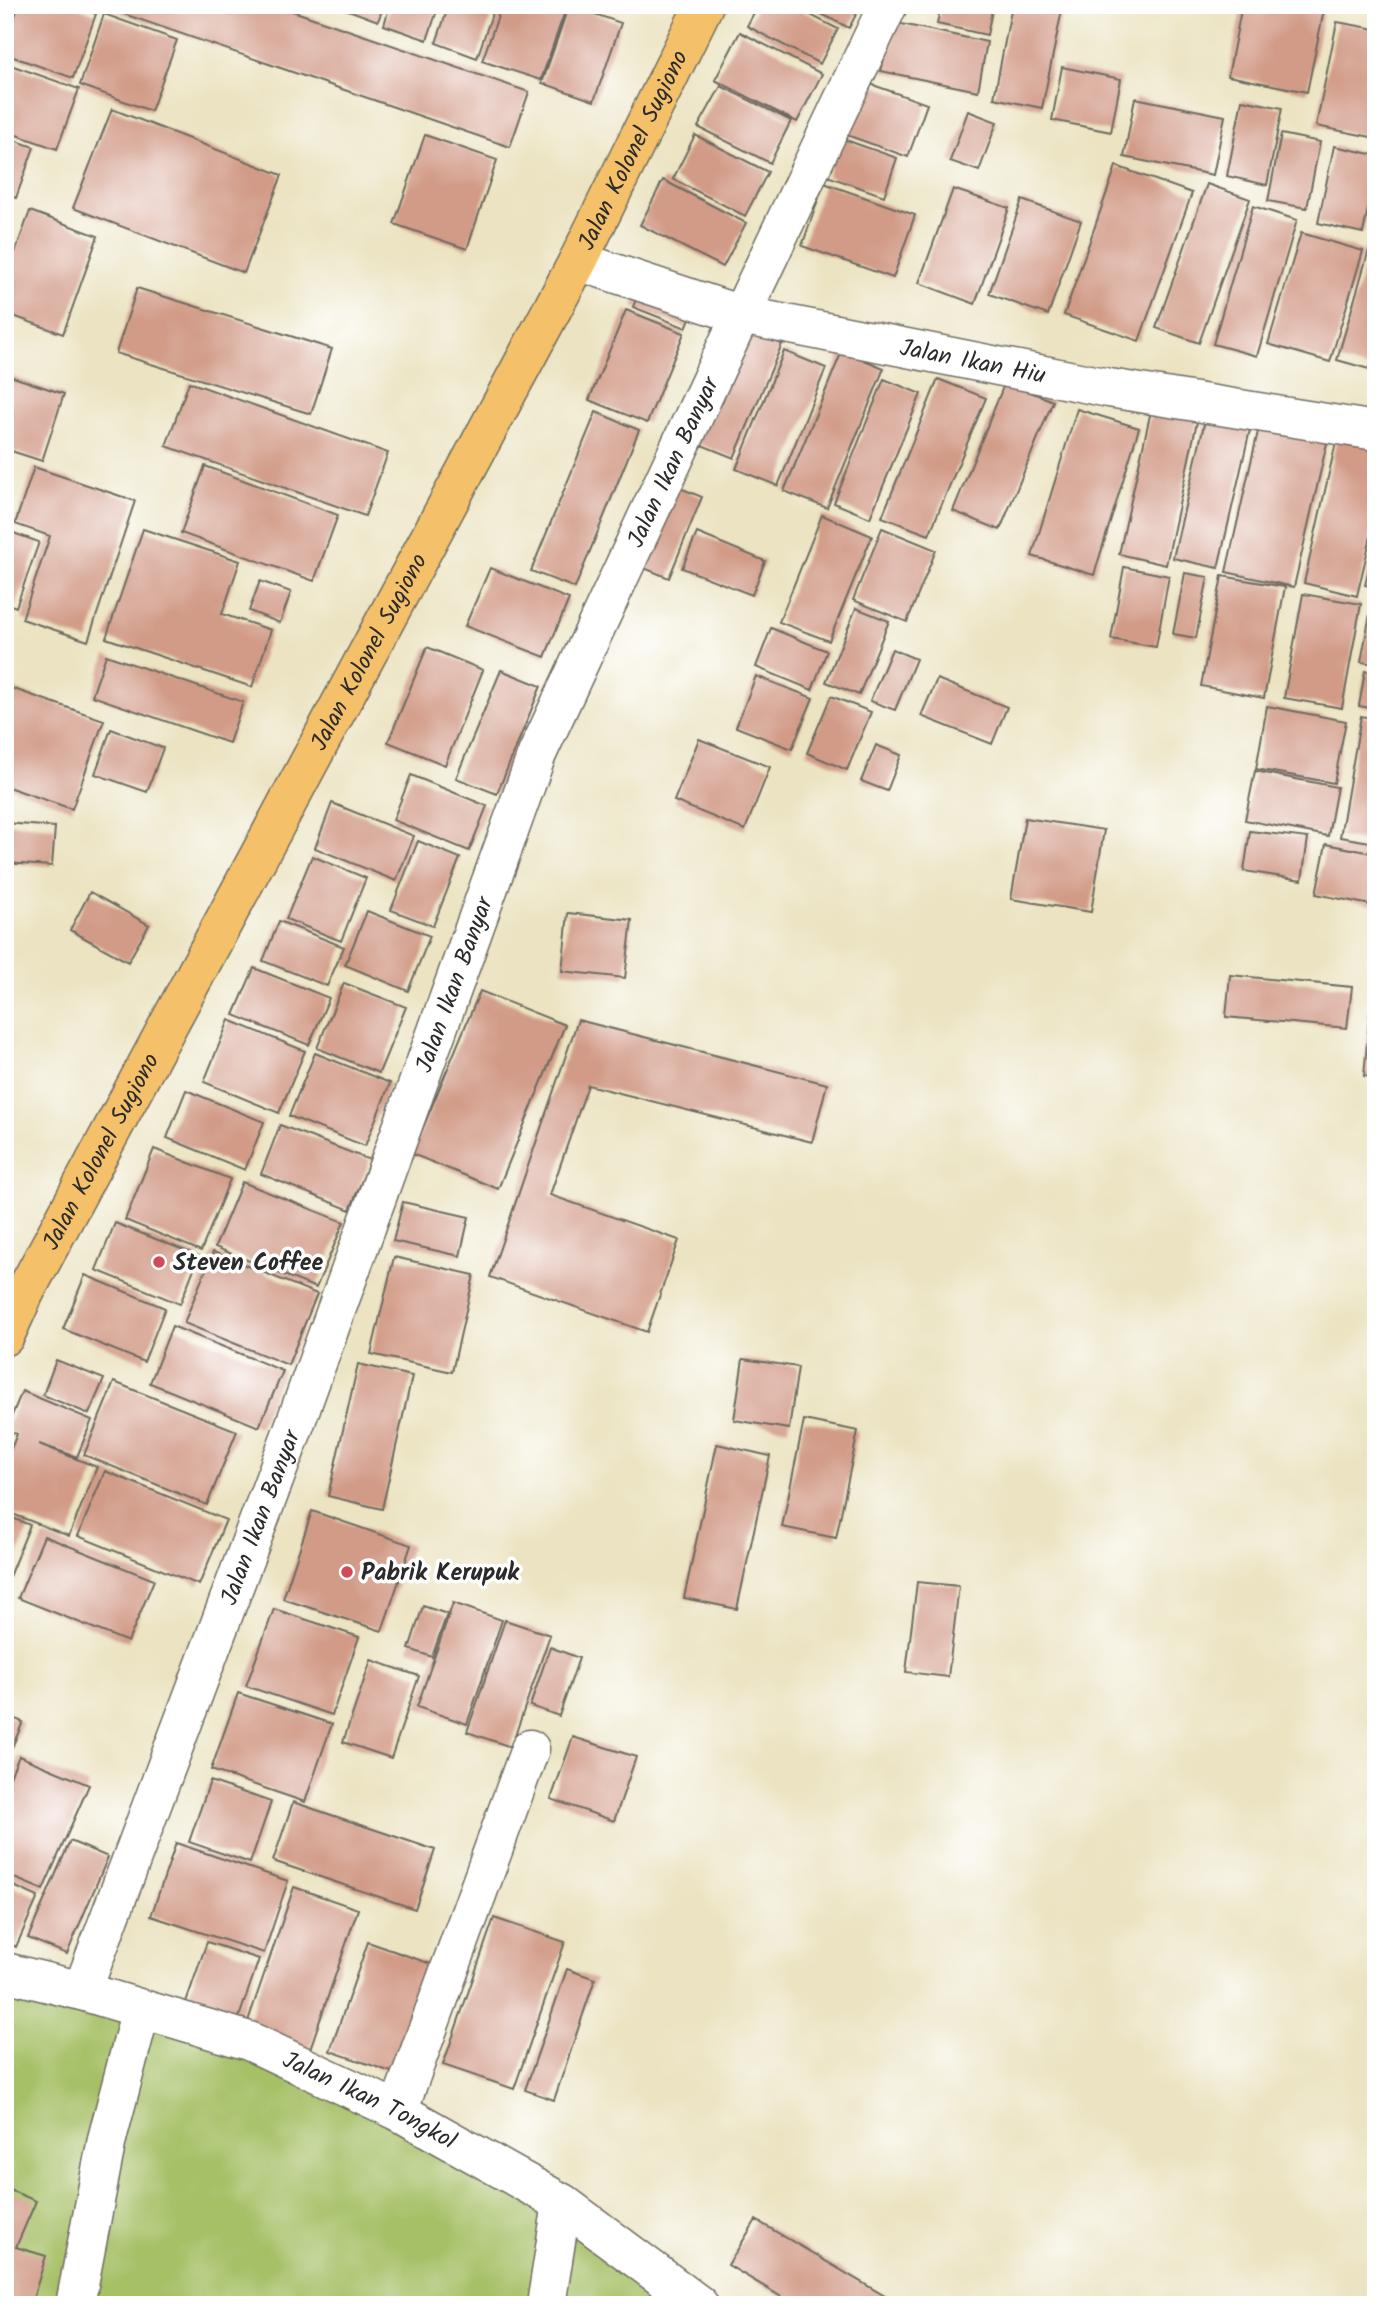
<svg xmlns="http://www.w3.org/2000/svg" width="1381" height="2310" font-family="Kalam,sans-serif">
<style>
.green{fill:#a6c066;stroke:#687648;stroke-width:2}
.building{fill:#d29b88}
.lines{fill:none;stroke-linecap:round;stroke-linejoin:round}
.minor-casing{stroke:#6e6b60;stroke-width:41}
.major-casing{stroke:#6e6b60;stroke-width:41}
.minor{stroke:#fff;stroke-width:38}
.major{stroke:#f4c16a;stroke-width:38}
.poi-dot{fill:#d1495b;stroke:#fff;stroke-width:2.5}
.labels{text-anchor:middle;stroke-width:7;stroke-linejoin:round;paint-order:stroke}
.street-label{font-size:24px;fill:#2b2b2b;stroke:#fff}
.poi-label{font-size:24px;font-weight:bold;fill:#2b2b2b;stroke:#fff;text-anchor:start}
</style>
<rect width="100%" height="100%" fill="#fff"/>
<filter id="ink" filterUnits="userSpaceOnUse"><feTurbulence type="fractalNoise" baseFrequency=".0143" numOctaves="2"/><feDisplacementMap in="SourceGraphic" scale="14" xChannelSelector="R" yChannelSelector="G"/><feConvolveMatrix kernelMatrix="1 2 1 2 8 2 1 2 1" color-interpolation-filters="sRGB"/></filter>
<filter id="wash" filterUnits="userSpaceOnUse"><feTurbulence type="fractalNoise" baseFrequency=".00686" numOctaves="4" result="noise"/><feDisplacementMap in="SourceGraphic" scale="28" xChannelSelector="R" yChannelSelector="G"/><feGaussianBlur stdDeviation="1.57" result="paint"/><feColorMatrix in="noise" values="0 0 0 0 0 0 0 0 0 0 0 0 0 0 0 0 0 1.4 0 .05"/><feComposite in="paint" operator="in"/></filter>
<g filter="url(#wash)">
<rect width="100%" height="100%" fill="#ebe3c1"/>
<path class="green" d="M 5,1961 L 148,2000 L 528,2196 L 696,2305 L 5,2305 Z"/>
<g id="blocks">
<path class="building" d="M 19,5 L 72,5 L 96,14 L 73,78 L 5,54 L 5,44 Z
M 117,5 L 275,5 L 529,92 L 510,147 L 115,11 Z
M 335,5 L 384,5 L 378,21 Z
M 390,5 L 439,5 L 427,40 L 384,25 Z
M 449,5 L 495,5 L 477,58 L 436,43 Z
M 502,5 L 567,5 L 541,80 L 482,61 Z
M 569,5 L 621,23 L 594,101 L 542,83 Z
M 758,5 L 791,5 L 838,29 L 820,64 L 747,26 Z
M 804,5 L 861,5 L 849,28 Z
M 941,5 L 993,5 L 987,35 L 937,24 Z
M 1012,5 L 1063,5 L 1042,108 L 994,98 Z
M 1242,5 L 1325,5 L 1307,92 L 1228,76 Z
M 104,14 L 177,40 L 151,111 L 80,85 Z
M 892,22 L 987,42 L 978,91 L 881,71 Z
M 1337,22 L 1376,29 L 1376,138 L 1316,126 Z
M 740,32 L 822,74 L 797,122 L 715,80 Z
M 5,63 L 79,89 L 57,149 L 5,131 Z
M 1062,67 L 1121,79 L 1111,132 L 1052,120 Z
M 859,80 L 927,104 L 908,157 L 841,133 Z
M 721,86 L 791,121 L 770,163 L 698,127 Z
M 1135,98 L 1225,116 L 1213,175 L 1124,157 Z
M 1242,100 L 1282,108 L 1267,185 L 1227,176 Z
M 112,109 L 282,175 L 244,273 L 73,208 Z
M 968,111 L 997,122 L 979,171 L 950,161 Z
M 1281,134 L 1320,142 L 1307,208 L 1268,201 Z
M 425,135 L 497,160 L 467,249 L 394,224 Z
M 695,135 L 768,172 L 745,216 L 673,179 Z
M 5,137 L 34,147 L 16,198 L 5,195 Z
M 840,138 L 897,158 L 884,196 L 827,176 Z
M 1334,146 L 1376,155 L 1376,171 L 1363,233 L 1318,223 Z
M 1116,166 L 1192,193 L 1139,341 L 1064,315 Z
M 663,180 L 746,223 L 723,267 L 640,225 Z
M 824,183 L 915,215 L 893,278 L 802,246 Z
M 1207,184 L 1250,199 L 1199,343 L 1156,328 Z
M 953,189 L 1009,208 L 975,304 L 919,283 Z
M 1022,200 L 1081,221 L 1048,315 L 989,294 Z
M 1253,206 L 1297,220 L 1257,356 L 1213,344 Z
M 30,211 L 98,236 L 63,334 L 5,313 L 5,280 Z
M 1375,229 L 1376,346 L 1369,369 L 1337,360 Z
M 1301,233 L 1363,251 L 1330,362 L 1268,344 Z
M 641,287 L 694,308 L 686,328 L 633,307 Z
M 137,288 L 332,349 L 311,414 L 116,353 Z
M 626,310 L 684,333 L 647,423 L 589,400 Z
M 738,326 L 782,344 L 734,458 L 689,440 Z
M 784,351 L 826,368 L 778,486 L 736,469 Z
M 842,351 L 884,368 L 827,508 L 784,491 Z
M 7,375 L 64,394 L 42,461 L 5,449 Z
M 884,379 L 921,394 L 870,518 L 834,503 Z
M 938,379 L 986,398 L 929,535 L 882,517 Z
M 189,382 L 388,453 L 365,516 L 166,446 Z
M 1005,382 L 1053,401 L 1000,530 L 953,511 Z
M 1154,397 L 1200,408 L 1166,565 L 1119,554 Z
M 1208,407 L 1253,417 L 1218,568 L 1173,558 Z
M 1077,409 L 1139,428 L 1094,575 L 1032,556 Z
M 596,412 L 639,430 L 575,588 L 531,571 Z
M 1262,414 L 1330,430 L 1294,587 L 1226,572 Z
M 1339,429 L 1376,437 L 1376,514 L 1357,596 L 1304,583 Z
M 205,466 L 338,515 L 314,581 L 181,533 Z
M 34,467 L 135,501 L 88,641 L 22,619 L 50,536 L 15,524 Z
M 668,483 L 702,497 L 669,578 L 634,564 Z
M 822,515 L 872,536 L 829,641 L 779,622 Z
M 882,528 L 936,550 L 907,622 L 853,600 Z
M 143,529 L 240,561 L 222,614 L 271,630 L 252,687 L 106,638 Z
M 5,530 L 39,542 L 16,607 L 5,603 Z
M 697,533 L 765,561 L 752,595 L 682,568 Z
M 1375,543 L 1376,543 L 1376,587 L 1365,585 Z
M 1124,567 L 1169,576 L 1156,647 L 1111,639 Z
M 490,568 L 569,599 L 545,657 L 465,626 Z
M 1185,573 L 1208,577 L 1196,638 L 1173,634 Z
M 1222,576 L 1285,587 L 1264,698 L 1201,686 Z
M 260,581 L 291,592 L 280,623 L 249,611 Z
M 1303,594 L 1361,604 L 1342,708 L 1284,698 Z
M 1373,598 L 1376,599 L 1376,664 L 1361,662 Z
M 856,608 L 889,621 L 859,695 L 826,682 Z
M 771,628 L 827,651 L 812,690 L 756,667 Z
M 427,647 L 483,670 L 445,765 L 388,742 Z
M 892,649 L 916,659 L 895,710 L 870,701 Z
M 106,655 L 243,702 L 229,743 L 92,696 Z
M 501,670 L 541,686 L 497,794 L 456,778 Z
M 1365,671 L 1376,673 L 1376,709 L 1359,706 Z
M 756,676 L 813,698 L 792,749 L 736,727 Z
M 937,679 L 1007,707 L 992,744 L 921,716 Z
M 5,686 L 104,720 L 72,809 L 5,786 Z
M 831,696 L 871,712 L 847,770 L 807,753 Z
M 1267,706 L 1346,721 L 1334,783 L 1256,769 Z
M 1361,716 L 1376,719 L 1376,843 L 1340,837 Z
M 111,729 L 163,748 L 147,792 L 95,774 Z
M 699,739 L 770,767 L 745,830 L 674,801 Z
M 876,745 L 901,755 L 887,791 L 861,781 Z
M 1255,771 L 1337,787 L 1328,836 L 1245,820 Z
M 411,775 L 487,806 L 469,851 L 393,820 Z
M 332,803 L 414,836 L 396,881 L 315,848 Z
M 1025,818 L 1104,830 L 1091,912 L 1011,899 Z
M 5,823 L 55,827 L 52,866 L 5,863 Z
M 1250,831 L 1308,838 L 1302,880 L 1244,871 Z
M 418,841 L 460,858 L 433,926 L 391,910 Z
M 1326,844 L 1376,854 L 1376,906 L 1316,894 Z
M 312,856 L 366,878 L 341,941 L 286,919 Z
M 90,892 L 149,925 L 128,962 L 70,930 Z
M 367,911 L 430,936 L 408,991 L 345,965 Z
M 568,913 L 632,920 L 625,978 L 562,971 Z
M 279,921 L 344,947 L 327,986 L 263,961 Z
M 254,968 L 329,998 L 309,1045 L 234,1015 Z
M 1230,975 L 1352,987 L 1347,1028 L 1226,1017 Z
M 344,983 L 406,1007 L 379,1073 L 317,1048 Z
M 1372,987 L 1376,987 L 1376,1077 L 1364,1076 Z
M 480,991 L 565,1025 L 498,1189 L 412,1154 Z
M 229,1020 L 305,1051 L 279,1113 L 204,1082 Z
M 578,1020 L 827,1084 L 812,1142 L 588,1085 L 550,1195 L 679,1240 L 647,1332 L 490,1277 Z
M 315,1053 L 390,1083 L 365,1146 L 289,1116 Z
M 186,1090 L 264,1122 L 245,1170 L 167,1138 Z
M 280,1125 L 370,1160 L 350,1210 L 261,1174 Z
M 154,1149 L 230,1179 L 201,1251 L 125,1220 Z
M 242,1182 L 344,1222 L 316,1288 L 215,1247 Z
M 403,1202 L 469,1217 L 460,1256 L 393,1241 Z
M 115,1223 L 199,1256 L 180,1304 L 96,1270 Z
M 213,1252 L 317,1294 L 288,1365 L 184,1323 Z
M 394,1257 L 474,1275 L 452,1372 L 371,1354 Z
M 85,1275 L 165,1308 L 144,1362 L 63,1329 Z
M 172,1326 L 283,1371 L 259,1427 L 150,1383 Z
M 743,1359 L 798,1367 L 789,1429 L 734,1420 Z
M 56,1360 L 104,1379 L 89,1414 L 43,1395 Z
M 358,1364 L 412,1376 L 382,1509 L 328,1496 Z
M 114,1382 L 237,1431 L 207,1505 L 84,1455 Z
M 22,1391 L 92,1420 L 77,1457 L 39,1444 L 97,1467 L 69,1536 L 5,1511 L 5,1463 L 17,1434 L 6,1430 Z
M 804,1420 L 858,1431 L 836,1538 L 782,1527 Z
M 717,1444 L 770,1456 L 737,1609 L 684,1598 Z
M 105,1471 L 226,1520 L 199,1585 L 78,1536 Z
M 312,1511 L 411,1545 L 382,1631 L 283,1599 Z
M 5,1515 L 30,1525 L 8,1579 L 5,1578 Z
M 44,1536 L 154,1580 L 128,1642 L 18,1598 Z
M 917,1582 L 959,1586 L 948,1677 L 906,1672 Z
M 453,1603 L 502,1620 L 467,1724 L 417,1707 Z
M 423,1606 L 447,1614 L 432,1657 L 409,1649 Z
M 274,1609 L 359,1637 L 332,1715 L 246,1686 Z
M 505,1620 L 550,1635 L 511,1747 L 467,1732 Z
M 550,1647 L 579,1658 L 559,1716 L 530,1706 Z
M 371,1660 L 419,1676 L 391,1758 L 343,1742 Z
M 238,1693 L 332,1724 L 305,1802 L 211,1770 Z
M 5,1715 L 23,1722 L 5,1763 Z
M 573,1737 L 636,1757 L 614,1821 L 551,1799 Z
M 19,1756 L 89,1785 L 43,1890 L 5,1874 L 5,1788 Z
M 210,1781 L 271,1802 L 250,1863 L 189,1842 Z
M 293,1802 L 435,1850 L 415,1909 L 273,1861 Z
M 70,1841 L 108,1857 L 67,1954 L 28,1938 Z
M 176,1843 L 288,1881 L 264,1953 L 151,1916 Z
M 5,1882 L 38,1897 L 16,1947 L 5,1942 Z
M 294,1887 L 358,1909 L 310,2049 L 246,2027 Z
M 494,1918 L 565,1942 L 514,2089 L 443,2065 Z
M 207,1942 L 259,1959 L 237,2023 L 185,2005 Z
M 368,1942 L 437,1966 L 400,2075 L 330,2051 Z
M 567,1969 L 595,1979 L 554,2100 L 525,2090 Z
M 5,2188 L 36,2201 L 16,2247 L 46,2256 L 31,2305 L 5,2305 Z
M 756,2220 L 900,2305 L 795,2305 L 728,2265 Z"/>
</g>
</g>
<g filter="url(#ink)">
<use href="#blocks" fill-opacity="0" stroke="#6e6b60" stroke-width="2"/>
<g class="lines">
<g class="minor-casing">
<g id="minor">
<path id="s1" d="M 578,261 L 741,315 L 1109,388 L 1376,431"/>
<path id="s2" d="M 5,1972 L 82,1991 L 249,2041 L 398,2111 L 562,2203 L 699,2305"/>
<path id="s3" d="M 82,1991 L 294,1427 L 537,754 L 741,315 L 888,5"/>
<path d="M 398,2111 L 530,1749"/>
<path d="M 75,2305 L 107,2139 L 141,2009"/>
<path d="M 546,2305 L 562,2203"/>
</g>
</g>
<g class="major-casing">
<g id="major">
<path id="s4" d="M 5,1336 L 25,1292 L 578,261 L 704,5"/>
</g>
</g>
<use href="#minor" class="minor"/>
<use href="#major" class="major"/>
</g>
</g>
<g class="poi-dot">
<circle cx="159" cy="1262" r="7"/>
<circle cx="347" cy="1572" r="7"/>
</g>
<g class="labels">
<g class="street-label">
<text dy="8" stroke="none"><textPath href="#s4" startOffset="1342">Jalan Kolonel Sugiono</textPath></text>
<text dy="8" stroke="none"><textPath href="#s1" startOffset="408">Jalan Ikan Hiu</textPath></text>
<text dy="8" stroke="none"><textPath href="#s3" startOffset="1640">Jalan Ikan Banyar</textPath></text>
<text dy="8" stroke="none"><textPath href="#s4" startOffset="775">Jalan Kolonel Sugiono</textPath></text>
<text dy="8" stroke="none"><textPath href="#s3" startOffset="1073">Jalan Ikan Banyar</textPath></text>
<text dy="8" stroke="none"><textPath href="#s4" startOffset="208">Jalan Kolonel Sugiono</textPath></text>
<text dy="8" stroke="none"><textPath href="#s3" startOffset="506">Jalan Ikan Banyar</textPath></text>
<text dy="8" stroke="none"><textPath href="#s2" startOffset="388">Jalan Ikan Tongkol</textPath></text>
</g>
<g class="poi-label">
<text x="173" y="1270">Steven Coffee</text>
<text x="361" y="1580">Pabrik Kerupuk</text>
</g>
</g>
<rect width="1381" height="2310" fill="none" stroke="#fff" stroke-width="28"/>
</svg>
